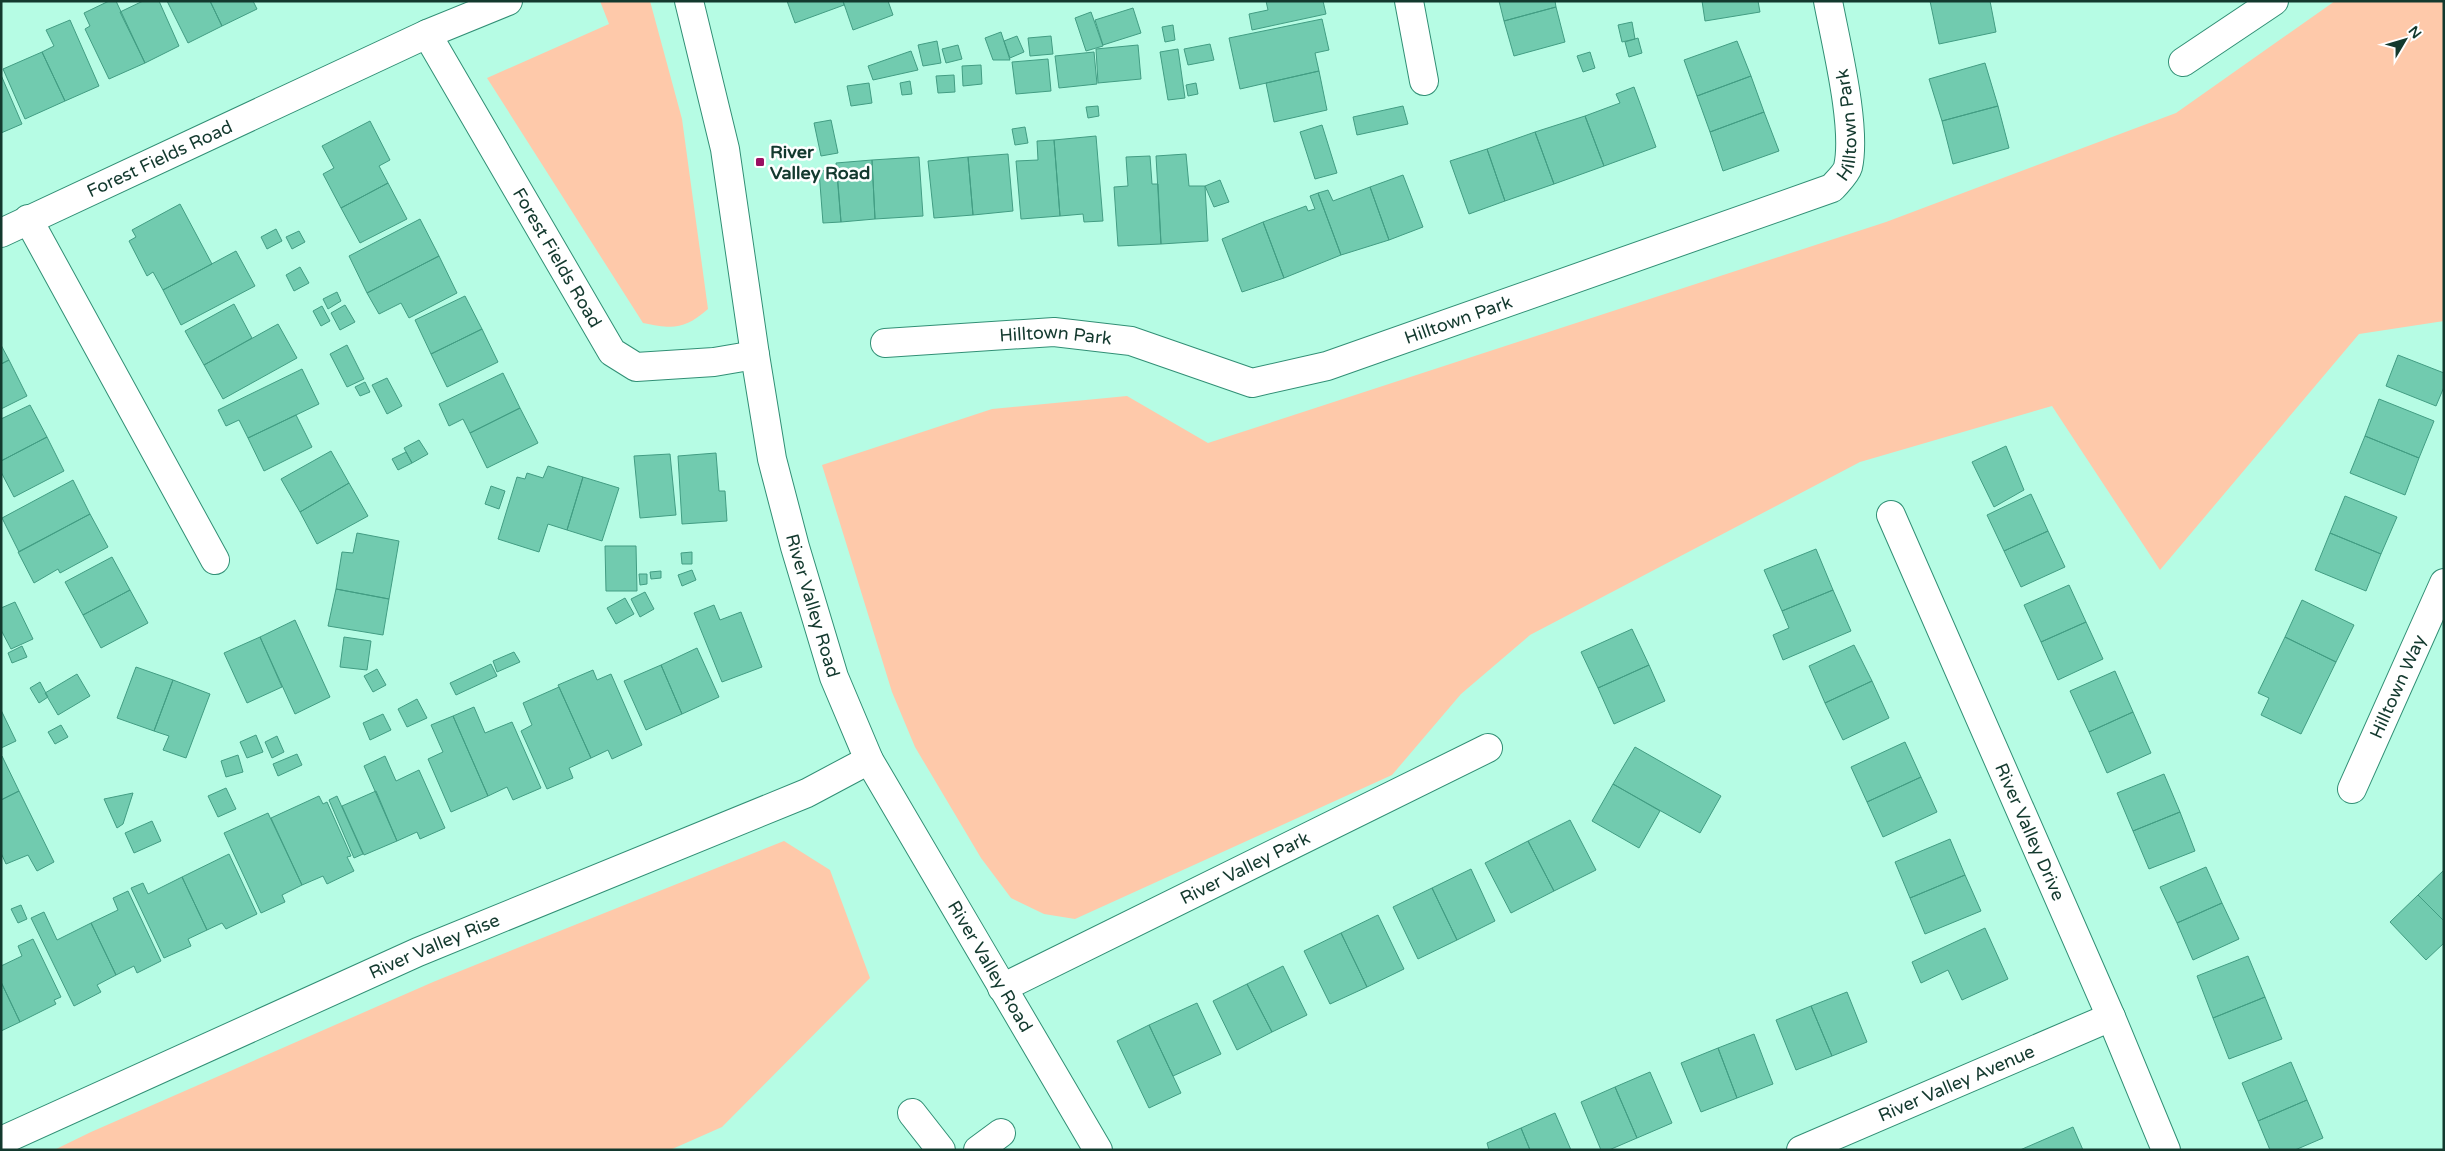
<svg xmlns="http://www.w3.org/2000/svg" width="2445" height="1151" font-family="'Varela Round',sans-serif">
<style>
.green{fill:#fec9aa}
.building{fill:#71cbaf;stroke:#429d83}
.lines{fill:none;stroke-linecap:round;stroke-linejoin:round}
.street-casing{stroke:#318f75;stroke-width:30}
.secondary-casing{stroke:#318f75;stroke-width:30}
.street{stroke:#fff;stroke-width:28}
.secondary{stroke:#fff;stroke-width:28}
.poi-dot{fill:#9a1062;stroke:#fff;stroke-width:2}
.labels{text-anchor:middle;stroke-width:5;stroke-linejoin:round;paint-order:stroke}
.street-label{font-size:18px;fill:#13392e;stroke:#fff}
.poi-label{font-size:18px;font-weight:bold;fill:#13392e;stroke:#fff;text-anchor:start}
</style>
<rect width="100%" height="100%" fill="#b6fce4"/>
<path class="green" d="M 600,1 L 650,1 L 682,119 L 708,309 C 684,330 673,329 643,323 L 487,78 L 609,24 Z
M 2335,1 L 2444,1 L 2444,321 L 2359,334 L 2160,570 L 2052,406 L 1860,462 L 1530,635 L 1461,694 L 1392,775 L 1075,919 L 1044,914 L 1011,898 L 981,858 L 915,747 L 892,692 L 822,465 L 992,409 L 1127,396 L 1208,443 L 1886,222 L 2176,113 Z
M 784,841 L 830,870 L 870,978 L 722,1127 L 670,1150 L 54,1150 L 91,1132 L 433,982 Z"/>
<path class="building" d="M 109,1 L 116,1 L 145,63 L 109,79 L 85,29 L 90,26 L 84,13 Z
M 143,1 L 159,1 L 179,46 L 145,63 L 120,12 Z
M 167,1 L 210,1 L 222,26 L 188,43 Z
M 210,1 L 253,1 L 257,9 L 222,26 Z
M 787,1 L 843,1 L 844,5 L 795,23 Z
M 843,1 L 888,1 L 893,15 L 853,30 Z
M 1266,1 L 1323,1 L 1326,14 L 1252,30 L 1249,14 L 1268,10 Z
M 1499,1 L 1555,1 L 1556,7 L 1504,21 Z
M 1702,1 L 1758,1 L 1760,12 L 1705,21 Z
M 1930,1 L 1990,1 L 1996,32 L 1939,44 Z
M 1556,7 L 1565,42 L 1514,56 L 1504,21 Z
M 1133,8 L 1141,33 L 1103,45 L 1095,20 Z
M 1091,12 L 1103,46 L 1086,51 L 1075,18 Z
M 1322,19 L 1329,50 L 1315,53 L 1319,71 L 1240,89 L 1229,38 Z
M 70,20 L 99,86 L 65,101 L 42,52 L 54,46 L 46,30 Z
M 1632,22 L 1635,39 L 1622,42 L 1618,25 Z
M 1173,25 L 1175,40 L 1165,42 L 1162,27 Z
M 1001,32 L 1010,60 L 993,60 L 985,38 Z
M 1017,36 L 1024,52 L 1010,58 L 1004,41 Z
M 1051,36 L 1053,54 L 1030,56 L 1028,38 Z
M 1638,38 L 1642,53 L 1629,57 L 1625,42 Z
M 937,41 L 941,63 L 923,66 L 918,45 Z
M 1737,41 L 1751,76 L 1697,96 L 1684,60 Z
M 1210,44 L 1214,60 L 1188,65 L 1184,49 Z
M 958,45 L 962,59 L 946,63 L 942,49 Z
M 1138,45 L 1141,79 L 1098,83 L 1096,49 Z
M 1178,49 L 1185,98 L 1168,100 L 1160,52 Z
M 911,51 L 918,70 L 873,80 L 868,66 Z
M 42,52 L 65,101 L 25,119 L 3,69 Z
M 1094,52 L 1097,84 L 1059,88 L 1055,56 Z
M 1590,52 L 1595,68 L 1583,72 L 1577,56 Z
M 1048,59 L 1051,91 L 1016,94 L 1012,62 Z
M 1985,63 L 1998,106 L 1942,121 L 1929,79 Z
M 981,65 L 982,84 L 963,86 L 962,66 Z
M 1319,71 L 1327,110 L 1274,122 L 1266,83 Z
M 1,75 L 22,124 L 1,133 Z
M 954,75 L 955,92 L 938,93 L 936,76 Z
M 1751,76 L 1764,112 L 1710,132 L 1697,96 Z
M 910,81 L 912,94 L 902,95 L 900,83 Z
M 869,83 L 872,103 L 851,106 L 847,86 Z
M 1196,83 L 1198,94 L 1188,96 L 1186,85 Z
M 1634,87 L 1656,147 L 1604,166 L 1585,116 L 1620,103 L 1616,94 Z
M 1098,106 L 1099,116 L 1088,118 L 1086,107 Z
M 1403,106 L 1408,124 L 1357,135 L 1353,117 Z
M 1998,106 L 2009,148 L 1953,164 L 1942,121 Z
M 1764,112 L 1779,151 L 1723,171 L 1710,132 Z
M 1585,116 L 1604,166 L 1554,184 L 1535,132 Z
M 831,120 L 838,153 L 821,156 L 814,123 Z
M 370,121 L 390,160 L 379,166 L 388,183 L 341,208 L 323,174 L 334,168 L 322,146 Z
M 1322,125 L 1337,173 L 1315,179 L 1300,132 Z
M 1025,127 L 1028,143 L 1015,145 L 1012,129 Z
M 1535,132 L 1554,184 L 1505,201 L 1487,149 Z
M 1096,136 L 1103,221 L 1084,222 L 1083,214 L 1060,216 L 1054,140 Z
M 1054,140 L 1060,216 L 1021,219 L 1016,161 L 1038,160 L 1037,141 Z
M 1487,149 L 1505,201 L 1469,214 L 1450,161 Z
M 1008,154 L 1013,211 L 973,215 L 968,157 Z
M 1186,154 L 1189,186 L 1205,186 L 1208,241 L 1161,244 L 1156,156 Z
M 1150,156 L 1152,184 L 1158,184 L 1161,244 L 1118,246 L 1114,187 L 1128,186 L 1126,157 Z
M 919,157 L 923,216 L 875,219 L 872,160 Z
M 968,157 L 973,215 L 934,218 L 928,161 Z
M 872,160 L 875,219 L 841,222 L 836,163 Z
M 837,170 L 841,222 L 823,223 L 819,171 Z
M 1403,175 L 1423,227 L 1389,240 L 1370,187 Z
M 1220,180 L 1229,202 L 1214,207 L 1205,186 Z
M 388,183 L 407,219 L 360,243 L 341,208 Z
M 1370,187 L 1389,240 L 1341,255 L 1318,193 L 1328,190 L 1333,201 Z
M 1318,193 L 1341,255 L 1284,278 L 1263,222 L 1306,206 L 1308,211 L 1315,209 L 1310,196 Z
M 180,204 L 212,264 L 163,290 L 153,272 L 147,276 L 129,241 L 136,237 L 132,230 Z
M 420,219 L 439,256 L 367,293 L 349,256 Z
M 1263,222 L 1284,278 L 1242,292 L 1222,239 Z
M 276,229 L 282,241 L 267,249 L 261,237 Z
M 299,231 L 305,242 L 292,249 L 286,237 Z
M 236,251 L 255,286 L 181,325 L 163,290 Z
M 439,256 L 457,293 L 409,318 L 401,303 L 379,314 L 367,293 Z
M 300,267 L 309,283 L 294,291 L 286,275 Z
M 337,292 L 341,301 L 328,309 L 323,299 Z
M 465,296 L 482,329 L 431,354 L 415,320 Z
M 234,304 L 252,338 L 204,365 L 185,331 Z
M 345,305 L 355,322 L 340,330 L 331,313 Z
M 322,306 L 330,321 L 321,326 L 313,311 Z
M 278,324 L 297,358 L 223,399 L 204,365 Z
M 482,329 L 498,362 L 447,387 L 431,354 Z
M 1,345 L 9,360 L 1,364 Z
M 347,345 L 364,379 L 347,387 L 330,354 Z
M 2398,355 L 2444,373 L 2444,387 L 2436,406 L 2386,386 Z
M 9,360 L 27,396 L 1,409 L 1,364 Z
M 302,369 L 319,404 L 248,438 L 239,420 L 226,426 L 218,410 Z
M 503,373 L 520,408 L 470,433 L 463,419 L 449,426 L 439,404 Z
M 387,378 L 402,406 L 387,414 L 372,385 Z
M 365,382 L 370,392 L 360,396 L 355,387 Z
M 2379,399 L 2434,421 L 2419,458 L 2365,436 Z
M 30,405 L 47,437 L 1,461 L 1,419 Z
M 520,408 L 538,443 L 487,468 L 470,433 Z
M 296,415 L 312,447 L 264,471 L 248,438 Z
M 2365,436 L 2419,458 L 2405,495 L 2350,473 Z
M 47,437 L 64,471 L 14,497 L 1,472 L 1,461 Z
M 419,440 L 428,454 L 412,463 L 404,448 Z
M 2006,446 L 2024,490 L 1994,507 L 1972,462 Z
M 331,451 L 349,483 L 300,512 L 281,479 Z
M 406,452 L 412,463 L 398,470 L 392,459 Z
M 716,453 L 719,491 L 725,491 L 727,521 L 682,524 L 678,456 Z
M 670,454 L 676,515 L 640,518 L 634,456 Z
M 548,466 L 583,477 L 567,530 L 548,524 L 539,552 L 498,539 L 517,477 L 525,479 L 527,473 L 543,478 Z
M 583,477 L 619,488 L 602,541 L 567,530 Z
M 73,480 L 90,514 L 19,552 L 2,518 Z
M 349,483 L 368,516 L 317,544 L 300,512 Z
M 491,486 L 505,491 L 499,509 L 485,504 Z
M 2031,494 L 2048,531 L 2004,551 L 1987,515 Z
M 2345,496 L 2397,517 L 2381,554 L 2330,533 Z
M 90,514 L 108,547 L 60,573 L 58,569 L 34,583 L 18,552 Z
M 2048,531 L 2065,567 L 2021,587 L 2004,551 Z
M 357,533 L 399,541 L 389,599 L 336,589 L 342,552 L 353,553 Z
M 2330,533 L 2381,554 L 2366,591 L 2315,570 Z
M 605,546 L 636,546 L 637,591 L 606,591 Z
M 1816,549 L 1833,590 L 1782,611 L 1764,570 Z
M 692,552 L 692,564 L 682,564 L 681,553 Z
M 112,557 L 130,590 L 83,615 L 65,582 Z
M 692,570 L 696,580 L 682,586 L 678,575 Z
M 661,571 L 661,578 L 651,579 L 650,572 Z
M 639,574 L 647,574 L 647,584 L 640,585 Z
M 2069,585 L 2086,622 L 2041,642 L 2024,605 Z
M 336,589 L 389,599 L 383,635 L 328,626 Z
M 130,590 L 148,623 L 101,648 L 83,615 Z
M 1833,590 L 1851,631 L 1783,660 L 1773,635 L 1789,628 L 1782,611 Z
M 645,592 L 654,609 L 640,617 L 631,599 Z
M 625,598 L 634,614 L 616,624 L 607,608 Z
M 2302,600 L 2354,625 L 2336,662 L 2285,637 Z
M 15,602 L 33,639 L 11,649 L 1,630 L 1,608 Z
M 714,605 L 720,620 L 741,612 L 762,667 L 722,682 L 694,613 Z
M 295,620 L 330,697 L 295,714 L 260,637 Z
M 2086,622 L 2103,659 L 2058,680 L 2041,642 Z
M 1632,629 L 1649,665 L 1598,688 L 1581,652 Z
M 260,637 L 282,687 L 247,703 L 224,653 Z
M 344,637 L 371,641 L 367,670 L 340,667 Z
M 2285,637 L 2336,662 L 2301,734 L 2261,715 L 2269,698 L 2258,693 Z
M 1854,645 L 1872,681 L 1825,703 L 1809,666 Z
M 22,646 L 27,657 L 12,663 L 8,653 Z
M 697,648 L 719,697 L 682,714 L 661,665 Z
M 514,652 L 520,662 L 497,672 L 493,661 Z
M 491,664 L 497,676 L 456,695 L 450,683 Z
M 661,665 L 682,714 L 646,730 L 624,681 Z
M 1649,665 L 1665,701 L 1614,724 L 1598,688 Z
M 136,667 L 173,680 L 154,731 L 117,718 Z
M 377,669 L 386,685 L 373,692 L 364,676 Z
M 593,670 L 597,680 L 611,674 L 642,745 L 612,759 L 608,750 L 591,758 L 558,685 Z
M 2115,671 L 2133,712 L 2089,732 L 2070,691 Z
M 77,674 L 90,696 L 58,715 L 45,693 Z
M 173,680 L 210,694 L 186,758 L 163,750 L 169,736 L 154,731 Z
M 1872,681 L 1889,718 L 1843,740 L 1825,703 Z
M 40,682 L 48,697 L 39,703 L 30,688 Z
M 559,687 L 591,758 L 569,768 L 573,778 L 547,789 L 521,731 L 532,725 L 523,703 Z
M 417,699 L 427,718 L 407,727 L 398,709 Z
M 474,707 L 485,733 L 512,722 L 541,788 L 513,800 L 507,787 L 488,796 L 453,716 Z
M 1,710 L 16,741 L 1,748 Z
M 2133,712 L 2151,753 L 2107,773 L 2089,732 Z
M 383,714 L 391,730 L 370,740 L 363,723 Z
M 453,716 L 488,796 L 451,812 L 428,759 L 443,752 L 431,725 Z
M 61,725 L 68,737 L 55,744 L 48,732 Z
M 256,735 L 263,752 L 247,758 L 240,742 Z
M 277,736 L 284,752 L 272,758 L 265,742 Z
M 1905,742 L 1921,777 L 1867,802 L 1851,767 Z
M 1635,747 L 1721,796 L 1700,833 L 1613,784 Z
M 297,754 L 302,765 L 278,776 L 273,764 Z
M 238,755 L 243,772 L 226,777 L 221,761 Z
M 2,756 L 19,791 L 1,800 L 1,757 Z
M 385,756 L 396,781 L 419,770 L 445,828 L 420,839 L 417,832 L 397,841 L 364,766 Z
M 2164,774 L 2180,812 L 2133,831 L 2117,793 Z
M 1921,777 L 1937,812 L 1883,837 L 1867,802 Z
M 1613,784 L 1660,811 L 1639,848 L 1592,821 Z
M 226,788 L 236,809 L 218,817 L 208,796 Z
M 19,791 L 54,862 L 37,871 L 28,855 L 6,864 L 1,853 L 1,800 Z
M 376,791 L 397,841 L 364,855 L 342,806 Z
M 133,793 L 123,824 L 117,828 L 104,799 Z
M 319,796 L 323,804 L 327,802 L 351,856 L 347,857 L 354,871 L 327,884 L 323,876 L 302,885 L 271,818 Z
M 337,796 L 363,854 L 354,858 L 329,800 Z
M 2180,812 L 2195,851 L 2149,869 L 2133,831 Z
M 268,813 L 302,885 L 282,895 L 285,902 L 261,913 L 224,833 Z
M 1570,820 L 1596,870 L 1554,891 L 1528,841 Z
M 152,821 L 161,841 L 134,853 L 125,833 Z
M 1950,839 L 1965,875 L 1910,898 L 1895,862 Z
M 1528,841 L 1554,891 L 1511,913 L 1485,863 Z
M 229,854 L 257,914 L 226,929 L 222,923 L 207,930 L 182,877 Z
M 2206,867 L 2222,903 L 2177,923 L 2160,887 Z
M 1471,869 L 1495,921 L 1457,940 L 1432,888 Z
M 2444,870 L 2444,921 L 2418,895 Z
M 1965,875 L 1981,911 L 1925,934 L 1910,898 Z
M 182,877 L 207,930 L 188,939 L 191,946 L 164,958 L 131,888 L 143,883 L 148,894 Z
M 1432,888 L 1457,940 L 1418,959 L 1393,907 Z
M 128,891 L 161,961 L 137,973 L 134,966 L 116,975 L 91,923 L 118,910 L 113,898 Z
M 2418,895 L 2444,921 L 2444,943 L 2426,960 L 2390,922 Z
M 2222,903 L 2239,939 L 2193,960 L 2177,923 Z
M 21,905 L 27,919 L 18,923 L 11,909 Z
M 44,912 L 57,940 L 91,923 L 116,975 L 97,985 L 101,992 L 74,1006 L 31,918 Z
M 1378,915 L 1404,969 L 1367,987 L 1341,933 Z
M 1985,928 L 2008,979 L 1962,1000 L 1948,970 L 1921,983 L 1912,962 Z
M 1341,933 L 1367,987 L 1330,1004 L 1304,951 Z
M 33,939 L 61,997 L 54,1000 L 56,1004 L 20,1022 L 1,982 L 1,966 L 22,956 L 18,946 Z
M 2248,956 L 2265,997 L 2213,1018 L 2197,976 Z
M 1283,966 L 1307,1015 L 1272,1032 L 1247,984 Z
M 1,982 L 20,1022 L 1,1031 Z
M 1247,984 L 1272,1032 L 1237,1050 L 1213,1001 Z
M 1847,992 L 1867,1042 L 1832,1056 L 1811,1006 Z
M 2265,997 L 2282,1039 L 2229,1059 L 2213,1018 Z
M 1197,1003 L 1221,1054 L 1173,1076 L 1149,1025 Z
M 1811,1006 L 1832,1056 L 1796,1070 L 1776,1020 Z
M 1149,1025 L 1181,1093 L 1149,1108 L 1117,1041 Z
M 1754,1034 L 1773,1084 L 1737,1098 L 1718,1048 Z
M 1718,1048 L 1737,1098 L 1701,1112 L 1681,1063 Z
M 2291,1062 L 2307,1100 L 2258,1121 L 2242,1083 Z
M 1650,1072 L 1672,1123 L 1637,1138 L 1615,1087 Z
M 1615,1087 L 1637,1138 L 1609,1150 L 1601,1150 L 1581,1102 Z
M 2307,1100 L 2323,1138 L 2295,1150 L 2270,1150 L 2258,1121 Z
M 1555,1113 L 1571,1150 L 1530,1150 L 1521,1128 Z
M 2073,1127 L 2083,1150 L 2020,1150 Z
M 1521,1128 L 1530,1150 L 1489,1150 L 1487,1143 Z"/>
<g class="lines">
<g class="street-casing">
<g id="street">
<path d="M 1409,1 L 1424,81"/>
<path id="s1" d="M 427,34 L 612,352 L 636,367 L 714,362 L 755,355"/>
<path d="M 2183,62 L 2274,1"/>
<path d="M 28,219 L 215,560"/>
<path id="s2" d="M 1,233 L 427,34 L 508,1"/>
<path id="s3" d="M 885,343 L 1054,332 L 1131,341 L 1252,383 L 1327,366 L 1832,188 C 1837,182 1846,174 1848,167 C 1857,127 1836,44 1828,1"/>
<path id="s4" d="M 1891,515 L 2111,1017 L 2166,1150"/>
<path id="s5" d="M 2352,789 L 2444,583"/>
<path id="s6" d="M 1002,988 L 1488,748"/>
<path d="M 912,1113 L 941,1150"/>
<path id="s7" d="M 1,1141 L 418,952 L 807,793 L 869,760"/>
<path d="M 978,1150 L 1001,1133"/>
<path id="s8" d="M 1801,1150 L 2111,1017"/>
</g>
</g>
<g class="secondary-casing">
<g id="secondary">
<path id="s9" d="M 689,1 L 725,149 L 755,355 L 772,459 L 795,547 L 834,677 L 869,760 L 1098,1150"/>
</g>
</g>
<use href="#street" class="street"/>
<use href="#secondary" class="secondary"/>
</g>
<rect class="poi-dot" x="755" y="157" width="10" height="10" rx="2.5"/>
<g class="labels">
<g class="street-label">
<text dy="6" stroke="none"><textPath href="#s3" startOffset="1056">Hilltown Park</textPath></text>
<text dy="6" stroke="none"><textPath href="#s2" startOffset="175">Forest Fields Road</textPath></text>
<text dy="6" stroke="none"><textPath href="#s1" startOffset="259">Forest Fields Road</textPath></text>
<text dy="6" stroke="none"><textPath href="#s3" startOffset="591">Hilltown Park</textPath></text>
<text dy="6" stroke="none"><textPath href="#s3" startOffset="171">Hilltown Park</textPath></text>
<text dy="6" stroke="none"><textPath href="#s9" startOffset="618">River Valley Road</textPath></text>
<text dy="6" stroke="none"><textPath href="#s5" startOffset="112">Hilltown Way</textPath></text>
<text dy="6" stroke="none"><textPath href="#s4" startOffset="346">River Valley Drive</textPath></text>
<text dy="6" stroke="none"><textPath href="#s6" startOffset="271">River Valley Park</textPath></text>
<text dy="6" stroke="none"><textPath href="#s7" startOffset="475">River Valley Rise</textPath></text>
<text dy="6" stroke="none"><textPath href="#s9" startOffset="1022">River Valley Road</textPath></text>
<text dy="6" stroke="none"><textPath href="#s8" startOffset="169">River Valley Avenue</textPath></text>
</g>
<g class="poi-label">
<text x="770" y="158">River<tspan x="770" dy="21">Valley Road</tspan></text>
</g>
</g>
<rect width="2445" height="1151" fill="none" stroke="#13392e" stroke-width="5"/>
<g transform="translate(2405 40) rotate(52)" stroke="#ffffff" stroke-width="4" paint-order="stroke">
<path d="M0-4L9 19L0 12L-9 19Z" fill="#13392e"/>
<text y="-8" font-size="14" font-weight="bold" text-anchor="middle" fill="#13392e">N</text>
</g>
</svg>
